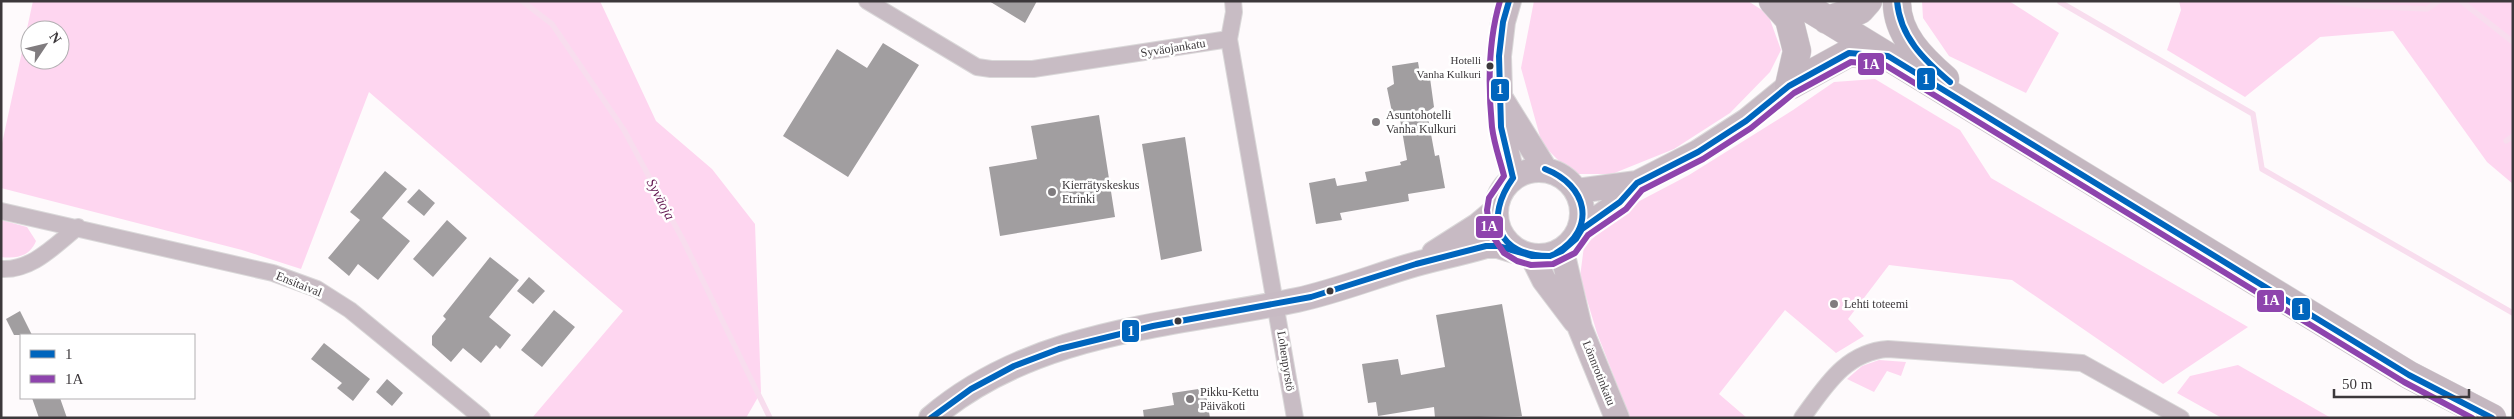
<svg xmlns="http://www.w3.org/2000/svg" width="2514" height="419" font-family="Georgia,serif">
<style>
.green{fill:#fed6f0;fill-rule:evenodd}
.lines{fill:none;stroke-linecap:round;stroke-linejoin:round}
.stream{stroke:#f8ddee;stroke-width:5.5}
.building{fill:#a19ea0}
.street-casing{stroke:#dad8d9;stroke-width:18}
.secondary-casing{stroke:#dad8d9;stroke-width:26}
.highway-casing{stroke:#dad8d9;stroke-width:29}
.street{stroke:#c8bcc4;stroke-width:16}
.secondary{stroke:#c7bac3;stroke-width:24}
.highway{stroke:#c4b7c0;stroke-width:28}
.bus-1-casing{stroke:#fff;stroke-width:10}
.bus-2-casing{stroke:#fff;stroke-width:10}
.bus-1{stroke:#0065bd;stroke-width:6}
.bus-2{stroke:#8e44ad;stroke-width:6}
.bus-dot{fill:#3c383b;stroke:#fff;stroke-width:2}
.poi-dot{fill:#807c7f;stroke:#fff;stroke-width:2}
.labels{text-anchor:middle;stroke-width:5;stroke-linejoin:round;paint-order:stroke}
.bus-label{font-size:11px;fill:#3c383b;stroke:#fff;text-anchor:end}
.street-label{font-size:12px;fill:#3c383b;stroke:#fff}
.poi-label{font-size:12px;fill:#3c383b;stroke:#fff;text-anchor:start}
.water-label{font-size:14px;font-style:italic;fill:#61154f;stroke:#fff}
.line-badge{stroke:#fff;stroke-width:2}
.badge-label{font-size:14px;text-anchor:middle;font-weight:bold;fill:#fff}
</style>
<rect width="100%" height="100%" fill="#fefafc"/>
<path class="green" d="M 33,1 L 600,1 L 656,121 L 712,169 L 755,224 L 761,392 L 746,418 L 532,418 L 623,311 L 369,92 L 301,269 L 242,250 L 1,188 L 1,148 ZM 30,30 L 60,30 L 60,60 L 30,60 Z
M 1534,1 L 1748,1 L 1768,14 L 1781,50 L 1770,72 L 1730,113 L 1674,149 L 1612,174 L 1572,174 L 1542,144 L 1521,68 Z
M 1922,1 L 2009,1 L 2059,33 L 2026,93 L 1949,56 L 1923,18 Z
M 2179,1 L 2513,1 L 2513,184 L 2487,162 L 2393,31 L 2320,37 L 2245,97 L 2167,50 L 2181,10 Z
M 1875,79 L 1960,130 L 1991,178 L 2248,327 L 2163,384 L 2012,280 L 1889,265 L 1848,319 L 1864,336 L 1836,353 L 1785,310 L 1719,394 L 1747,418 L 1630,418 L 1597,333 L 1580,277 L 1584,246 L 1628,207 L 1689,175 L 1793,110 L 1834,82 Z
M 1,220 L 27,227 L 36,241 C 30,256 17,259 1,257 Z
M 1879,360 L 1906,362 L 1901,376 L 1887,371 L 1874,392 L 1847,379 L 1862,366 Z
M 2238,365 L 2331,418 L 2222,418 L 2177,393 L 2190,376 Z"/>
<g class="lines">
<path class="stream" d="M 522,1 L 552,24 L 624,130 L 683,240 L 770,418
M 2331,1 L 2366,6 L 2427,9 L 2439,1
M 2461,1 L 2513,42
M 2060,2 L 2253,114 L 2262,169 L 2513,313
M 2506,141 L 2513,136"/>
</g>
<path class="building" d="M 989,1 L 1037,1 L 1025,23 Z
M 883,43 L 919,65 L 848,177 L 783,136 L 837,49 L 867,68 Z
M 1418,62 L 1421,80 L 1430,78 L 1434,107 L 1427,112 L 1435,156 L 1439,155 L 1445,188 L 1408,194 L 1409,201 L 1340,213 L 1342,220 L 1316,224 L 1309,183 L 1335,178 L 1337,186 L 1367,181 L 1365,172 L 1401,165 L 1400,162 L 1407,160 L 1400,119 L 1393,117 L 1387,88 L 1394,84 L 1392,66 Z
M 1099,115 L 1115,217 L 1000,236 L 989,167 L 1037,159 L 1031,126 Z
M 1185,137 L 1202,251 L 1161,260 L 1142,144 Z
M 385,171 L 407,189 L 382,218 L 410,241 L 378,280 L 358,264 L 349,276 L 328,258 L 360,220 L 350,212 Z
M 419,189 L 435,203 L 424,216 L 407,202 Z
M 447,220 L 467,238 L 433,277 L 413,259 Z
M 490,257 L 519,280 L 489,317 L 511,335 L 500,349 L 496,345 L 481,363 L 463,348 L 451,362 L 432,345 L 432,336 L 446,319 L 443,316 Z
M 529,277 L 545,291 L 533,304 L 517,291 Z
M 1502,304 L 1522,416 L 1435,418 L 1434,407 L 1378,416 L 1376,402 L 1368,403 L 1362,364 L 1398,359 L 1401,375 L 1445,367 L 1436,315 Z
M 554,310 L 575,327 L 542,367 L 521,350 Z
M 20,311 L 32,335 L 14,335 L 6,319 Z
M 324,343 L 370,379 L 353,401 L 337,388 L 342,383 L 311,359 Z
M 387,379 L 403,393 L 392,406 L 376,392 Z
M 1205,388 L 1210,418 L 1144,418 L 1143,410 L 1174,405 L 1172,393 Z
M 32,398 L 60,398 L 67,418 L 39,418 Z"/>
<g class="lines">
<g class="street-casing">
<path id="street" d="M 867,1 L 977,67 L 991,69 L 1033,69 L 1229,39 L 1295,418
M 1229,39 L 1234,12 L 1233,1
M 1,211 L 273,273 L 317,289 L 350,310 L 482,418
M 1,269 C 32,271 55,245 78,227
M 1802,418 C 1825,387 1845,352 1888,349 L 2082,363 L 2181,418"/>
</g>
<g class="secondary-casing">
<path id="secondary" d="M 1509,1 L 1503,22 L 1499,56 L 1501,127 L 1513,178
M 1502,100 L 1545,169
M1496 213a43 43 0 1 1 86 0a43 43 0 1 1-86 0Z
M 1577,191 L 1637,183
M 1582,229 L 1620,202 L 1637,183 L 1698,152 L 1746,121 L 1789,86
M 1562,251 L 1580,328 L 1617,418
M 1434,253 L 1478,225 L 1496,210
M 1532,256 L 1544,280 L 1575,321
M 931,418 C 1034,330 1171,326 1297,300 C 1334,292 1370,278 1406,267 C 1432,259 1459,254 1486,246 L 1498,246 L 1521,253"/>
</g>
<g class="highway-casing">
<path id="highway" d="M 1773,1 L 1789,19 L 1797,51 L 1789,86
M 1797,1 L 2409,375 L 2492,418
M 1897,1 C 1896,34 1922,59 1945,79
M 1827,20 L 1860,10 L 1868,1
M 1789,86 L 1849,53 L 1884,56"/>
</g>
<use href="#street" class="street"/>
<use href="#secondary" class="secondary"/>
<use href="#highway" class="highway"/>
<g class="bus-1-casing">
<path id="bus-1" d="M 1509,1 L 1503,22 L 1499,56 L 1501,127 L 1513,178
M 1897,1 C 1900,37 1924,60 1950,82
M 1545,169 C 1587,185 1598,228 1556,253
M 1513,178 C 1484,218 1497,256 1549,256
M 931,418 L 971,389 L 1014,366 L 1059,349 L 1153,326 L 1311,297 L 1416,264 L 1486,246 L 1498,246 L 1532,256 L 1550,256 L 1562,251 L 1576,239 L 1582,229 L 1620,202 L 1637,183 L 1698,152 L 1746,121 L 1789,86 L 1849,53 L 1888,56 L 2409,375 L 2492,418"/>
</g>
<g class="bus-2-casing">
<path id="bus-2" d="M 1500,1 C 1488,41 1488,86 1492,127 C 1494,144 1500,160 1504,176 L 1489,198 L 1487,210 L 1490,232 L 1504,253 L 1517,261 L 1531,265 L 1553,264 L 1575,253 L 1588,235 L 1626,209 L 1642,190 L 1703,159 L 1751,128 L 1794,93 L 1851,62 L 1885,65 L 2404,382 L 2472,418"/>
</g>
<use href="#bus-1" class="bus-1"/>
<use href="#bus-2" class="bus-2"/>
</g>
<g class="bus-dot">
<circle cx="1490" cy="66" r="4.5"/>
<circle cx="1330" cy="291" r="4.5"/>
<circle cx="1178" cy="321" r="4.5"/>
</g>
<g class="poi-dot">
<circle cx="1376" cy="122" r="5"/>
<circle cx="1052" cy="192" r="5"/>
<circle cx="1834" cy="304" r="5"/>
<circle cx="1190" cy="399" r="5"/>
</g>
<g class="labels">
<g class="bus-label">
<text x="1481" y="64">Hotelli<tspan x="1481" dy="14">Vanha Kulkuri</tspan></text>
</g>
<g class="street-label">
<text transform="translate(1173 48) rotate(-9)" y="4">Syväojankatu</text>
<text transform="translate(299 284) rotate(22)" y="4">Ensitaival</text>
<text transform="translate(1286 361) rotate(81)" y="4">Lohenpyrstö</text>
<text transform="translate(1599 373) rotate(68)" y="4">Lönnrotinkatu</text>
</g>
<g class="poi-label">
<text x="1386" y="119">Asuntohotelli<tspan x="1386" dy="14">Vanha Kulkuri</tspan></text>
<text x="1062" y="189">Kierrätyskeskus<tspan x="1062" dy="14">Etrinki</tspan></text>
<text x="1844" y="308">Lehti toteemi</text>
<text x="1200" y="396">Pikku-Kettu<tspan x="1200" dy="14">Päiväkoti</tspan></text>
</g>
<g class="water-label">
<text transform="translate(661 199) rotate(62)" y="5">Syväoja</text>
</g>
</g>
<g class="line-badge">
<rect x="1857" y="52" width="28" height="24" rx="5" fill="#8e44ad"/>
<rect x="1916" y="67" width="20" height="24" rx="5" fill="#0065bd"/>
<rect x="1490" y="78" width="20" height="24" rx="5" fill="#0065bd"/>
<rect x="1475" y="215" width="29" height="24" rx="5" fill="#8e44ad"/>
<rect x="2256" y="289" width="29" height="24" rx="5" fill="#8e44ad"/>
<rect x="2291" y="297" width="20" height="24" rx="5" fill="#0065bd"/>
<rect x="1121" y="319" width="19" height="24" rx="5" fill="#0065bd"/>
</g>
<g class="badge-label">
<text x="1871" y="69">1A</text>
<text x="1926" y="84">1</text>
<text x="1500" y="94">1</text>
<text x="1489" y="231">1A</text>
<text x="2271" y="305">1A</text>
<text x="2301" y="314">1</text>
<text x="1131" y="336">1</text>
</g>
<rect width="2514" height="419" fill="none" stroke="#3c383b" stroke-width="5"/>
<rect x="20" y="334" width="175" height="65" fill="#ffffff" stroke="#b1afb1"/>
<rect x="30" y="350" width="25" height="8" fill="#0065bd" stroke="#b1afb1"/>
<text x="65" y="359" font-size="15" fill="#3c383b">1</text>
<rect x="30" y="375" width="25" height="8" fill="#8e44ad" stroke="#b1afb1"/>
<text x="65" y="384" font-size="15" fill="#3c383b">1A</text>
<g transform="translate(45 45) rotate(55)"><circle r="24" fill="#ffffff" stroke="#b1afb1"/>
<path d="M0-4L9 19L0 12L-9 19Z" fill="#807c7f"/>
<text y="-8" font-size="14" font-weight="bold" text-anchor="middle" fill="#3c383b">N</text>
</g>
<path d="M2334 389v8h135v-8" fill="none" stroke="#3c383b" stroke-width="2.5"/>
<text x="2342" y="389" font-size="15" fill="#3c383b" stroke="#ffffff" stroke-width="4" paint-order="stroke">50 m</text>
</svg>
